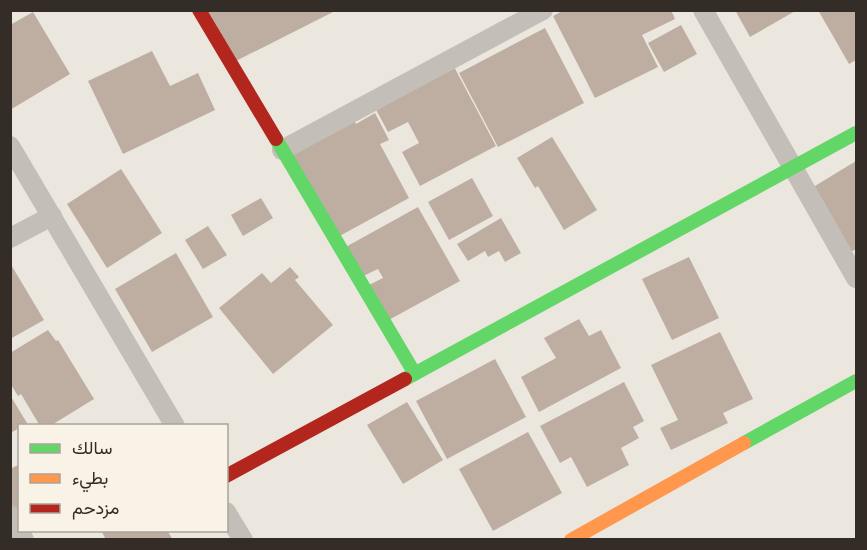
<svg xmlns="http://www.w3.org/2000/svg" width="867" height="550" font-family="Manrope,Vazirmatn,sans-serif">
<style>
.building{fill:#beaea1}
.lines{fill:none;stroke-linecap:round;stroke-linejoin:round}
.street{stroke:#c3bfb8;stroke-width:20}
.fast{stroke:#63d668;stroke-width:14}
.slow{stroke:#ff974d;stroke-width:14}
.jam{stroke:#b3261e;stroke-width:14}
</style>
<rect width="100%" height="100%" fill="#ebe7df"/>
<path class="building" d="M 201,10 L 337,10 L 228,65 Z
M 564,10 L 671,10 L 675,19 L 642,35 L 658,67 L 595,98 L 553,16 Z
M 735,10 L 797,10 L 750,37 Z
M 818,10 L 856,10 L 856,60 L 849,64 Z
M 33,12 L 70,74 L 10,110 L 10,25 Z
M 681,25 L 697,54 L 664,72 L 648,43 Z
M 545,28 L 584,103 L 498,147 L 459,73 Z
M 152,51 L 170,86 L 198,73 L 215,110 L 123,154 L 88,81 Z
M 452,63 L 496,146 L 420,186 L 402,152 L 419,143 L 408,122 L 388,132 L 373,104 Z
M 375,113 L 389,140 L 380,144 L 409,198 L 336,238 L 287,150 L 352,116 L 356,124 Z
M 552,137 L 597,210 L 564,230 L 538,186 L 535,188 L 517,158 Z
M 856,161 L 856,249 L 849,253 L 810,189 Z
M 121,169 L 162,233 L 107,268 L 67,204 Z
M 472,178 L 493,216 L 449,240 L 428,202 Z
M 261,198 L 273,218 L 243,236 L 231,215 Z
M 418,207 L 460,281 L 387,321 L 367,286 L 383,278 L 378,269 L 359,278 L 342,249 Z
M 501,218 L 521,253 L 505,262 L 499,251 L 488,257 L 485,251 L 468,261 L 457,244 Z
M 208,226 L 227,255 L 203,269 L 185,240 Z
M 176,253 L 213,317 L 152,352 L 115,289 Z
M 689,257 L 719,318 L 672,340 L 642,279 Z
M 10,263 L 44,320 L 10,339 Z
M 290,267 L 299,277 L 295,280 L 333,325 L 273,374 L 219,308 L 262,273 L 271,283 Z
M 579,319 L 589,336 L 601,330 L 621,368 L 539,412 L 521,377 L 556,358 L 544,338 Z
M 48,330 L 56,341 L 58,340 L 94,399 L 50,426 L 40,426 L 21,394 L 18,396 L 10,383 L 10,353 Z
M 720,332 L 753,399 L 723,413 L 728,423 L 671,450 L 660,428 L 678,420 L 651,365 Z
M 495,359 L 526,417 L 447,459 L 416,401 Z
M 624,382 L 644,421 L 633,427 L 639,438 L 621,448 L 629,465 L 587,487 L 571,457 L 560,463 L 540,426 Z
M 10,395 L 27,423 L 20,426 L 20,428 L 10,433 Z
M 407,402 L 443,460 L 403,484 L 367,425 Z
M 528,432 L 562,493 L 493,531 L 459,469 Z
M 20,464 L 20,509 L 12,514 L 10,469 Z
M 101,530 L 167,530 L 173,540 L 106,540 Z"/>
<g class="lines">
<path class="street" d="M 703,10 L 856,278
M 10,146 L 175,426
M 282,150 L 543,10
M 10,238 L 52,216
M 226,512 L 243,540
M 10,515 L 24,540"/>
<path class="fast" d="M 276,139 L 415,374
M 405,379 L 856,133
M 744,443 L 856,381"/>
<path class="slow" d="M 571,540 L 744,443"/>
<path class="jam" d="M 199,10 L 276,139
M 226,476 L 405,379"/>
</g>
<rect width="867" height="550" fill="none" stroke="#342d27" stroke-width="24"/>
<rect x="18" y="424" width="210" height="108" fill="#f8f3e6" stroke="#aaa49a" stroke-width="1.5"/>
<rect x="30" y="444" width="30" height="9" fill="#63d668" stroke="#aaa49a" stroke-width="1.5"/>
<text x="72" y="454" font-size="18" fill="#342d27">سالك</text>
<rect x="30" y="474" width="30" height="9" fill="#ff974d" stroke="#aaa49a" stroke-width="1.5"/>
<text x="72" y="484" font-size="18" fill="#342d27">بطيء</text>
<rect x="30" y="504" width="30" height="9" fill="#b3261e" stroke="#aaa49a" stroke-width="1.5"/>
<text x="72" y="514" font-size="18" fill="#342d27">مزدحم</text>
</svg>
